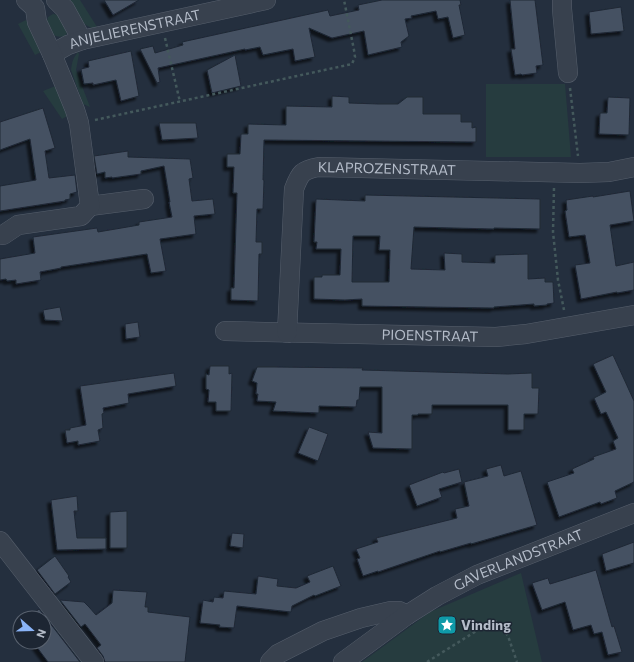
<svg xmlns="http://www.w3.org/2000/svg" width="634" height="662" font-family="Commissioner,sans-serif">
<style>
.green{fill:#263c3f}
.building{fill:#455162;stroke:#1f2835;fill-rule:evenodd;filter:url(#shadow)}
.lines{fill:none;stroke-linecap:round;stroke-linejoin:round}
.minor-casing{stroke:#565f6c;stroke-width:20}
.path{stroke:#44595c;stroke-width:2.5;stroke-dasharray:3 3;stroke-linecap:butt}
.minor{stroke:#38414e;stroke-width:19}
.labels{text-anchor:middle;stroke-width:3;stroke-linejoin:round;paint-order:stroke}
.street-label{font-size:14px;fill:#b4bcc9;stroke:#1d2633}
.poi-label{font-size:14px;font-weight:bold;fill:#b4bcc9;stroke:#1d2633;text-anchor:start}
</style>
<defs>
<filter id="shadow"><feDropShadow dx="-3.5" dy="3.5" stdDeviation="1" flood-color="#0009"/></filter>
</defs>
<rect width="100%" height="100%" fill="#242f3e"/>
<path class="green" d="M 71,0 L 80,0 L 99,30 C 83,27 73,15 71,0 Z
M 53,14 L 59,15 L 67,33 L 65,36 C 54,39 51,33 46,24 L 48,17 Z
M 26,20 L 43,51 L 35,55 L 18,24 Z
M 78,52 L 79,54 L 76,70 L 90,107 L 83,104 L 71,70 C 72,62 73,58 78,52 Z
M 486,84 L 565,84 L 571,157 L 486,157 Z
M 58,85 L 71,114 L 62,119 L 43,91 Z
M 521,573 L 542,662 L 362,662 L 430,612 Z"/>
<path class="building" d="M 104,0 L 139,0 L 113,15 Z
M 382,0 L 460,0 L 461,5 L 459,5 L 465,35 L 453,38 L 448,17 L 438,19 L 436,11 L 411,16 L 412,18 L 405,19 L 409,36 L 401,42 L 402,47 L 368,55 L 364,31 L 332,38 L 309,28 L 315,57 L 295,61 L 293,49 L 263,55 L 260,47 L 245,50 L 245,49 L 158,68 L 160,82 L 157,83 L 140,49 L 153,46 L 155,53 L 183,45 L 182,42 L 328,10 L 330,16 L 359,10 L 358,5 Z
M 510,0 L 535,0 L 543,65 L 536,66 L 537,73 L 522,75 L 521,74 L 515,75 L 511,49 L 515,49 Z
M 621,7 L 624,31 L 591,34 L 589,12 Z
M 131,51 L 139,96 L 121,101 L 116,80 L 93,85 L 93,83 L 84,84 L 81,69 L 89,67 L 88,61 Z
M 235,55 L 241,86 L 212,93 L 207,70 Z
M 332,96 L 349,97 L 349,103 L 379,104 L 398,104 L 407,97 L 423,97 L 423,114 L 461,114 L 461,122 L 472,122 L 472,128 L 476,127 L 476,142 L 264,140 L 263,180 L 264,180 L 263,209 L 257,209 L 256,242 L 262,242 L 262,254 L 259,254 L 258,301 L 231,300 L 231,288 L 234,288 L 237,193 L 233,193 L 234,167 L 227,167 L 227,154 L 240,154 L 241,134 L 248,134 L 248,124 L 286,125 L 286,106 L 332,107 Z
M 608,97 L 630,98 L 629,135 L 599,134 L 600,113 L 607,113 Z
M 43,108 L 55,148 L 45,151 L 49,178 L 75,175 L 77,192 L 70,194 L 70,199 L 65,200 L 65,201 L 0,211 L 0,186 L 36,180 L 30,139 L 0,150 L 0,122 Z
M 159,123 L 196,123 L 198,138 L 162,140 Z
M 128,151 L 128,157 L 190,159 L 193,178 L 189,179 L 192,201 L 213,199 L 215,214 L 194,216 L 196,234 L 160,239 L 166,271 L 151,273 L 147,254 L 61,267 L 61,268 L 40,272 L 41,280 L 16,284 L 16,280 L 7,281 L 6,279 L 0,280 L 0,259 L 35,253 L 33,237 L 97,228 L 98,232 L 139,225 L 139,222 L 172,217 L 169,202 L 170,202 L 164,166 L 141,171 L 141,174 L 112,178 L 112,177 L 105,178 L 105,172 L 97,174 L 94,156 Z
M 630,191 L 634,221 L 610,225 L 616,266 L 634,262 L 634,290 L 617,293 L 617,292 L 581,299 L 575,265 L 590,263 L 585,235 L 569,237 L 565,211 L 567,210 L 566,200 L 593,196 L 593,197 Z
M 365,195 L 540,199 L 540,229 L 494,228 L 494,229 L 414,227 L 411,269 L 445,270 L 444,253 L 462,254 L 462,262 L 495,263 L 495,255 L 528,254 L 528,279 L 545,278 L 545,282 L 553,282 L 554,303 L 547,304 L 547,305 L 534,306 L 534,304 L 494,307 L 494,308 L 362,306 L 362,299 L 345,300 L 314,299 L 314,277 L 322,277 L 322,275 L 340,275 L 341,249 L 316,249 L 317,242 L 314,242 L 316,199 L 365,201 ZM 353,236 L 380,236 L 379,250 L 390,250 L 389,282 L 352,282 Z
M 60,307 L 63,321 L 45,320 L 43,310 Z
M 138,322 L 140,337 L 126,339 L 125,324 Z
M 613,355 L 634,401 L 634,482 L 615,491 L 617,498 L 601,504 L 600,502 L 559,517 L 547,482 L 574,473 L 572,469 L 594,459 L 593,457 L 616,449 L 613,441 L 618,438 L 606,412 L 601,414 L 594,398 L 606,392 L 593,364 Z
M 210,366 L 229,366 L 229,374 L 232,373 L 231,411 L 216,411 L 216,402 L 208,402 L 209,390 L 206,389 L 206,374 L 209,375 Z
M 257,367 L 275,367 L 363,368 L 362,370 L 508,374 L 532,373 L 532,388 L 539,388 L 538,414 L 524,414 L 524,430 L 508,430 L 508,405 L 432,405 L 432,414 L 418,414 L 418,415 L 412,415 L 412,449 L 373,448 L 368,432 L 382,433 L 382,387 L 360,387 L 359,400 L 357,400 L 356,407 L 319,406 L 319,413 L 273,411 L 276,402 L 257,401 L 258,394 L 256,394 L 257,383 L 252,381 Z
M 174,373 L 176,386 L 128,394 L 129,403 L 103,408 L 104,413 L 102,414 L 103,428 L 98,430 L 100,441 L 78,445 L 78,441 L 67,443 L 65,430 L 70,430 L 70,428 L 86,425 L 80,386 Z
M 309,427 L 328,434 L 318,461 L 298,453 Z
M 501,465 L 504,476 L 521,471 L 537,525 L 471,544 L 471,543 L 440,552 L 440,551 L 378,572 L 378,571 L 363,576 L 357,559 L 360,558 L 356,549 L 378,542 L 376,538 L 457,518 L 455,509 L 469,506 L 464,482 L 488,476 L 486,469 Z
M 459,469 L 462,482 L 439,489 L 442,497 L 417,506 L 409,485 L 443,472 L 444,473 Z
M 77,496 L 78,511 L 74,511 L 77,538 L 106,538 L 106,549 L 57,550 L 51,500 Z
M 127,511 L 127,548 L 110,548 L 110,512 Z
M 232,533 L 244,534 L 243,548 L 230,546 Z
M 634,542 L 634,563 L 606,571 L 602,554 Z
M 55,556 L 69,576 L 68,577 L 71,582 L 55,594 L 37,570 Z
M 333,566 L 341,586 L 315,596 L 314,595 L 292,606 L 291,612 L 237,606 L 234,628 L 219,627 L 220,625 L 200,623 L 203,600 L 213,602 L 214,597 L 223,598 L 224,591 L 256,594 L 258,576 L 278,579 L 277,586 L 296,588 L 310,582 L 307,576 Z
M 596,570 L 612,627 L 614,626 L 622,652 L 608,655 L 602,632 L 594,634 L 591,625 L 573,630 L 565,602 L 542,610 L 532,583 L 548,578 L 550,584 Z
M 113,590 L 147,592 L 145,607 L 148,607 L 148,612 L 190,617 L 185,662 L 105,662 L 103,656 L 97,648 L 101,645 L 85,624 L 81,627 L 60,600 L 84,602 L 89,607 L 96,615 L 112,603 Z
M 39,609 L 80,662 L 48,662 L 33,642 L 44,642 L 44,618 L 28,618 Z"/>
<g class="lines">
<g class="minor-casing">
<g id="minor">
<path d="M 56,0 L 65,9 L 82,40"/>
<path d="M 562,0 L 562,9 L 568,73"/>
<path id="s1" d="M 52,54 L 68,45 L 82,40 L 266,0"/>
<path d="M 90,206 L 144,199"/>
<path d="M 3,235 L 18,225 L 81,216 L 90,206 L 79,123 L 75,110 L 52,54 L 37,22 L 35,8 L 26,0"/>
<path id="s2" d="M 225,331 L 496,337 L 526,334 L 634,315"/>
<path id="s3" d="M 287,333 L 294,189 C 300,173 302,170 319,167 L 580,173 L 609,172 L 634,167"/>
<path d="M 0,541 L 94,662"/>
<path d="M 270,662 L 278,654 L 323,631 L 361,618 L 391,611 L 399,611 L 407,615"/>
<path id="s4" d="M 343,662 L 407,615 L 437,596 L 477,575 L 634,513"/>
</g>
</g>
<path class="path" d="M 165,38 L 180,102
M 570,88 L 578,156
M 95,120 L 352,64 L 355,57 L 354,50 L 344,0
M 554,188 L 553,232 L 558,280 L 564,310
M 427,662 L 481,628 L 497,621 L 508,636 L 517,662"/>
<use href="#minor" class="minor"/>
</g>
<defs>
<g id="sight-square" transform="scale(1)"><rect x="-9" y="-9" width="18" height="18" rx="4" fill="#0f9aa8" stroke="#1d2633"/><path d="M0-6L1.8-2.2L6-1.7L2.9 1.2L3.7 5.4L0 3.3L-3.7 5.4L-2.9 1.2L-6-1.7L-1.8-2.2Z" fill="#fff"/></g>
</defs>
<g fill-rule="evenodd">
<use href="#sight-square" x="447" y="625"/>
</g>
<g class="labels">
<g class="street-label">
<text dy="5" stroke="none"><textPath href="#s1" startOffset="87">ANJELIERENSTRAAT</textPath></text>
<text dy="5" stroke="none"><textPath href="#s3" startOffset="248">KLAPROZENSTRAAT</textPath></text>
<text dy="5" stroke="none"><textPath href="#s2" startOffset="205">PIOENSTRAAT</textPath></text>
<text dy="5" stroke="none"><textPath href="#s4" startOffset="204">GAVERLANDSTRAAT</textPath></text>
</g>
<g class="poi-label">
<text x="461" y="630">Vinding</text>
</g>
</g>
<g transform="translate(32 630) rotate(110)"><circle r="19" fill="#1d2633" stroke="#59626f"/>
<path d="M0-3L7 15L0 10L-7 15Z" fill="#8ab4f8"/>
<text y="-6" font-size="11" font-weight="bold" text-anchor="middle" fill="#b4bcc9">N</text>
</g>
</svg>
